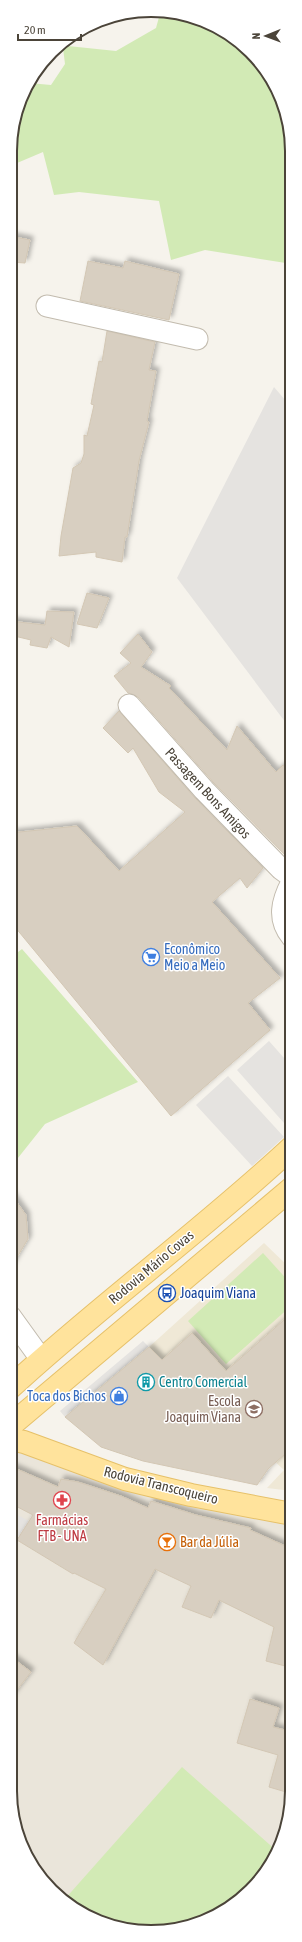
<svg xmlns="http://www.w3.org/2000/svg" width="302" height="1942" font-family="'Asap Condensed',sans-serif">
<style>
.residential{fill:#eae5da}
.education{fill:#efe8d6}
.green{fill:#d2eab5}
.parking{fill:#e5e3e0}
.building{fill:#d8cfc1;stroke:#d3c7b4;filter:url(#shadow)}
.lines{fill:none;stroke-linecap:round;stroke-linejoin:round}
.minor-casing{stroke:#c2bbae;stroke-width:23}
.major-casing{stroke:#e6c16a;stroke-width:24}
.minor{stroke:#fff;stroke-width:21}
.major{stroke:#ffe39c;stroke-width:22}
.labels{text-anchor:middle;stroke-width:3;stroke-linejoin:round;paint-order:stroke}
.street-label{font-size:14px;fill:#4b4439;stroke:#fff}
.shop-label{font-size:14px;fill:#366cbe;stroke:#fff;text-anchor:start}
.transit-label{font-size:14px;fill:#164399;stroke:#fff;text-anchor:start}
.culture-label{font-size:14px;fill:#0d838f;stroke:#fff;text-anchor:start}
.education-label{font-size:14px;fill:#785e54;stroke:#fff;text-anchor:end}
.health-label{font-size:14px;fill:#be3a42;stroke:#fff}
.food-label{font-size:14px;fill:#c56008;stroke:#fff;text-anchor:start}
.rim{fill:none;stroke:#4b4439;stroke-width:2}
</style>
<defs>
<filter id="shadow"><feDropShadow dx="3.5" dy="-3.5" stdDeviation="2" flood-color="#0004"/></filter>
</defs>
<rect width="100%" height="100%" fill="#f6f3ec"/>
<path class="residential" d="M 10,1447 L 292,1517 L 292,1800 L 278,1853 L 244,1897 L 197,1924 L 142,1932 L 89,1918 L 51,1891 L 21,1845 L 10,1791 Z"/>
<path class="education" d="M 264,1243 L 292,1270 L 292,1491 L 267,1488 L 284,1470 L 149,1347 Z"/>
<path class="green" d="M 161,10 L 213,24 L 251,51 L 278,89 L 292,142 L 292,264 L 205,250 L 171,260 L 159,201 L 79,192 L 54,195 L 43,152 L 10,166 L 10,142 L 25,88 L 29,83 L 51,85 L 65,64 L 63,48 L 68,46 L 116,51 L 156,28 Z
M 22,949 L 138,1082 L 45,1124 L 10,1168 L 10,968 L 14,955 Z
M 263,1253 L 292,1285 L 292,1305 L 226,1364 L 188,1321 Z
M 182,1767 L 278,1852 L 244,1897 L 197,1924 L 142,1932 L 89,1918 L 64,1900 Z"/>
<path class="parking" d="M 274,387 L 292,408 L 292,731 L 177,578 Z
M 269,1041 L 292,1067 L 292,1132 L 237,1070 Z
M 228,1076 L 284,1137 L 252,1166 L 196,1105 Z
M 143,1341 L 149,1347 L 65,1417 L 60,1411 Z
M 10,1511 L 29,1521 L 14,1545 L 10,1542 Z"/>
<path class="building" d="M 10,236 L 30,240 L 25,263 L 10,262 Z
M 88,261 L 123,268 L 125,261 L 179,274 L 169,320 L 80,301 Z
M 107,331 L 155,342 L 149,370 L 156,371 L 147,421 L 149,422 L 139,461 L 127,537 L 125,537 L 122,562 L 96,557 L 96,552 L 59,556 L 61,536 L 73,468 L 81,463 L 84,454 L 84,435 L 87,436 L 94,405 L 91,404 L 99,361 L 102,362 Z
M 87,593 L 109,598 L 97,628 L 77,624 Z
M 47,611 L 74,612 L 69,647 L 51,637 L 47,648 L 30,645 L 31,640 L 10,635 L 10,621 L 45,625 Z
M 138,634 L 152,652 L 141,667 L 171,686 L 169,688 L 227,750 L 237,726 L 276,772 L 283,765 L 292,775 L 292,862 L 213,782 L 138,697 L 128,693 L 114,676 L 131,663 L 120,653 Z
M 119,711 L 195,798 L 263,868 L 247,888 L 240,878 L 212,902 L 280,978 L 248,1003 L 270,1030 L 171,1116 L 10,921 L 10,833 L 77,826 L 119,871 L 185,812 L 159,792 L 133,748 L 128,753 L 103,728 Z
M 10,1193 L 26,1215 L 28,1239 L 10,1269 Z
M 292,1313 L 292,1448 L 268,1469 L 257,1485 L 143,1461 L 101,1447 L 65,1417 L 149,1347 L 162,1360 L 192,1333 L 226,1371 Z
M 10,1466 L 58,1487 L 61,1479 L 78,1482 L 121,1496 L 148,1508 L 151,1501 L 196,1515 L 251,1528 L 250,1530 L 292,1549 L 292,1658 L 289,1667 L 266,1661 L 274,1627 L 219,1600 L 211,1618 L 182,1607 L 191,1586 L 155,1569 L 103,1665 L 74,1643 L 106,1589 L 74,1573 L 73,1574 L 17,1540 L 33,1515 L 10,1503 Z
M 10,1656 L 31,1672 L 10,1699 Z
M 250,1699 L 279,1708 L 273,1727 L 285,1730 L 286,1725 L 292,1725 L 292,1771 L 286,1792 L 269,1787 L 278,1755 L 237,1743 Z"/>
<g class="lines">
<g class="minor-casing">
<path id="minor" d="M 47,306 L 197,339
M 129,705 L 204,790 L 281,869 L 292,877
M 292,882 C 282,901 277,919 292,937
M 10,1316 L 41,1359"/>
</g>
<g class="major-casing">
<path id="major" d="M 10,1388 C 101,1304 202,1231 292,1147
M 10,1426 L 292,1188
M 10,1439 L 24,1442 L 125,1479 L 191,1495 L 292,1514"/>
</g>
<use href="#minor" class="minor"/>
<use href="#major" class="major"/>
</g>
<defs>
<g id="supermarket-ring" transform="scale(0.9)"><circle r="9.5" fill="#fff" stroke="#3f7fe0" stroke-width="1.5"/><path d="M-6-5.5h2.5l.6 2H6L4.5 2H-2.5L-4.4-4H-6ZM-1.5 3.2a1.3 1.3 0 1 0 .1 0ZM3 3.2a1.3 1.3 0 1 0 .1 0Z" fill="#3f7fe0"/></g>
<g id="bus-ring" transform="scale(0.9)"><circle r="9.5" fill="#fff" stroke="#1a4fb4" stroke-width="1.5"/><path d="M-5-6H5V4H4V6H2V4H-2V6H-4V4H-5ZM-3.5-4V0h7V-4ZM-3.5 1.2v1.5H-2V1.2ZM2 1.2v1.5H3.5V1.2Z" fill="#1a4fb4"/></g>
<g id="building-ring" transform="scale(0.9)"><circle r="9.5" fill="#fff" stroke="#0f9aa8" stroke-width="1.5"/><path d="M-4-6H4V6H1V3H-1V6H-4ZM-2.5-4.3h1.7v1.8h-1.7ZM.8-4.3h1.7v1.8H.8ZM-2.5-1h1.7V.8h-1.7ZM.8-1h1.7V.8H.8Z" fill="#0f9aa8"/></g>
<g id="shop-ring" transform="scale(0.9)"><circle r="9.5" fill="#fff" stroke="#3f7fe0" stroke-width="1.5"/><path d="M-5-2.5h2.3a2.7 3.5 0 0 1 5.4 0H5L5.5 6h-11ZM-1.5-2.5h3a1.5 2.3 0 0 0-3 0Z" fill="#3f7fe0"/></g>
<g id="school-ring" transform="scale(0.9)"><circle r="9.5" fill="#fff" stroke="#8d6e63" stroke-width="1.5"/><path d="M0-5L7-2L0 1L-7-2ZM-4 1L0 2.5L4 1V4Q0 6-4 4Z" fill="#8d6e63"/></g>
<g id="pharmacy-ring" transform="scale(0.9)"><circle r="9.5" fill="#fff" stroke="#e0444e" stroke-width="1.5"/><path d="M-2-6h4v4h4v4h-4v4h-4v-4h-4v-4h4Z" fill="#e0444e"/></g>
<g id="bar-ring" transform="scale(0.9)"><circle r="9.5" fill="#fff" stroke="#e8710a" stroke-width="1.5"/><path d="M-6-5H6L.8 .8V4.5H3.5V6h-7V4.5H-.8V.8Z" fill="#e8710a"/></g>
</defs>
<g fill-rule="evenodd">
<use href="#supermarket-ring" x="151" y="957"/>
<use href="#bus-ring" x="167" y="1293"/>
<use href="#building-ring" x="146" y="1382"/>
<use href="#shop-ring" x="119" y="1396"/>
<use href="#school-ring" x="254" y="1409"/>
<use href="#pharmacy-ring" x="62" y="1500"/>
<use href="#bar-ring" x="167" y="1542"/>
</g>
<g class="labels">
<g class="street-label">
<text transform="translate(208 793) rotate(47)" y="5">Passagem Bons Amigos</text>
<text transform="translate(151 1267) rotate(-40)" y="5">Rodovia Mário Covas</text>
<text transform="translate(161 1485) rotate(14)" y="5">Rodovia Transcoqueiro</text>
</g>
<g class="shop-label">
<text x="164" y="954">Econômico<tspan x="164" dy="16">Meio a Meio</tspan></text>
<text x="106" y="1401" text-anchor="end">Toca dos Bichos</text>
</g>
<g class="transit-label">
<text x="180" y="1298">Joaquim Viana</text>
</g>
<g class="culture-label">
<text x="159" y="1387">Centro Comercial</text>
</g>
<g class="education-label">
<text x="241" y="1406">Escola<tspan x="241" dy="16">Joaquim Viana</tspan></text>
</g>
<g class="health-label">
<text x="62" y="1525">Farmácias<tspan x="62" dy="16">FTB - UNA</tspan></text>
</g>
<g class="food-label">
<text x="180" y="1547">Bar da Júlia</text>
</g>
</g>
<path d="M0 0H302V1942H0ZM151 17H151A134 134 0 0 1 285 151V1791A134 134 0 0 1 151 1925H151A134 134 0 0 1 17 1791V151A134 134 0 0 1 151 17Z" fill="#fff" fill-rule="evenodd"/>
<path class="rim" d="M151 17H151A134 134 0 0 1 285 151V1791A134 134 0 0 1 151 1925H151A134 134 0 0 1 17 1791V151A134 134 0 0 1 151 17Z"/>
<g transform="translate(266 36) rotate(269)" stroke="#ffffff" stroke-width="3" paint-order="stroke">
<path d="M0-3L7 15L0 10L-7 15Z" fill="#4b4439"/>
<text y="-6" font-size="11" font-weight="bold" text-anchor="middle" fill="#4b4439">N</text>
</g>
<path d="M18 34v6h63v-6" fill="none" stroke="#4b4439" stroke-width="2"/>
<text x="24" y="34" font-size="12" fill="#4b4439" stroke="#ffffff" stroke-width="3" paint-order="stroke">20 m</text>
</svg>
